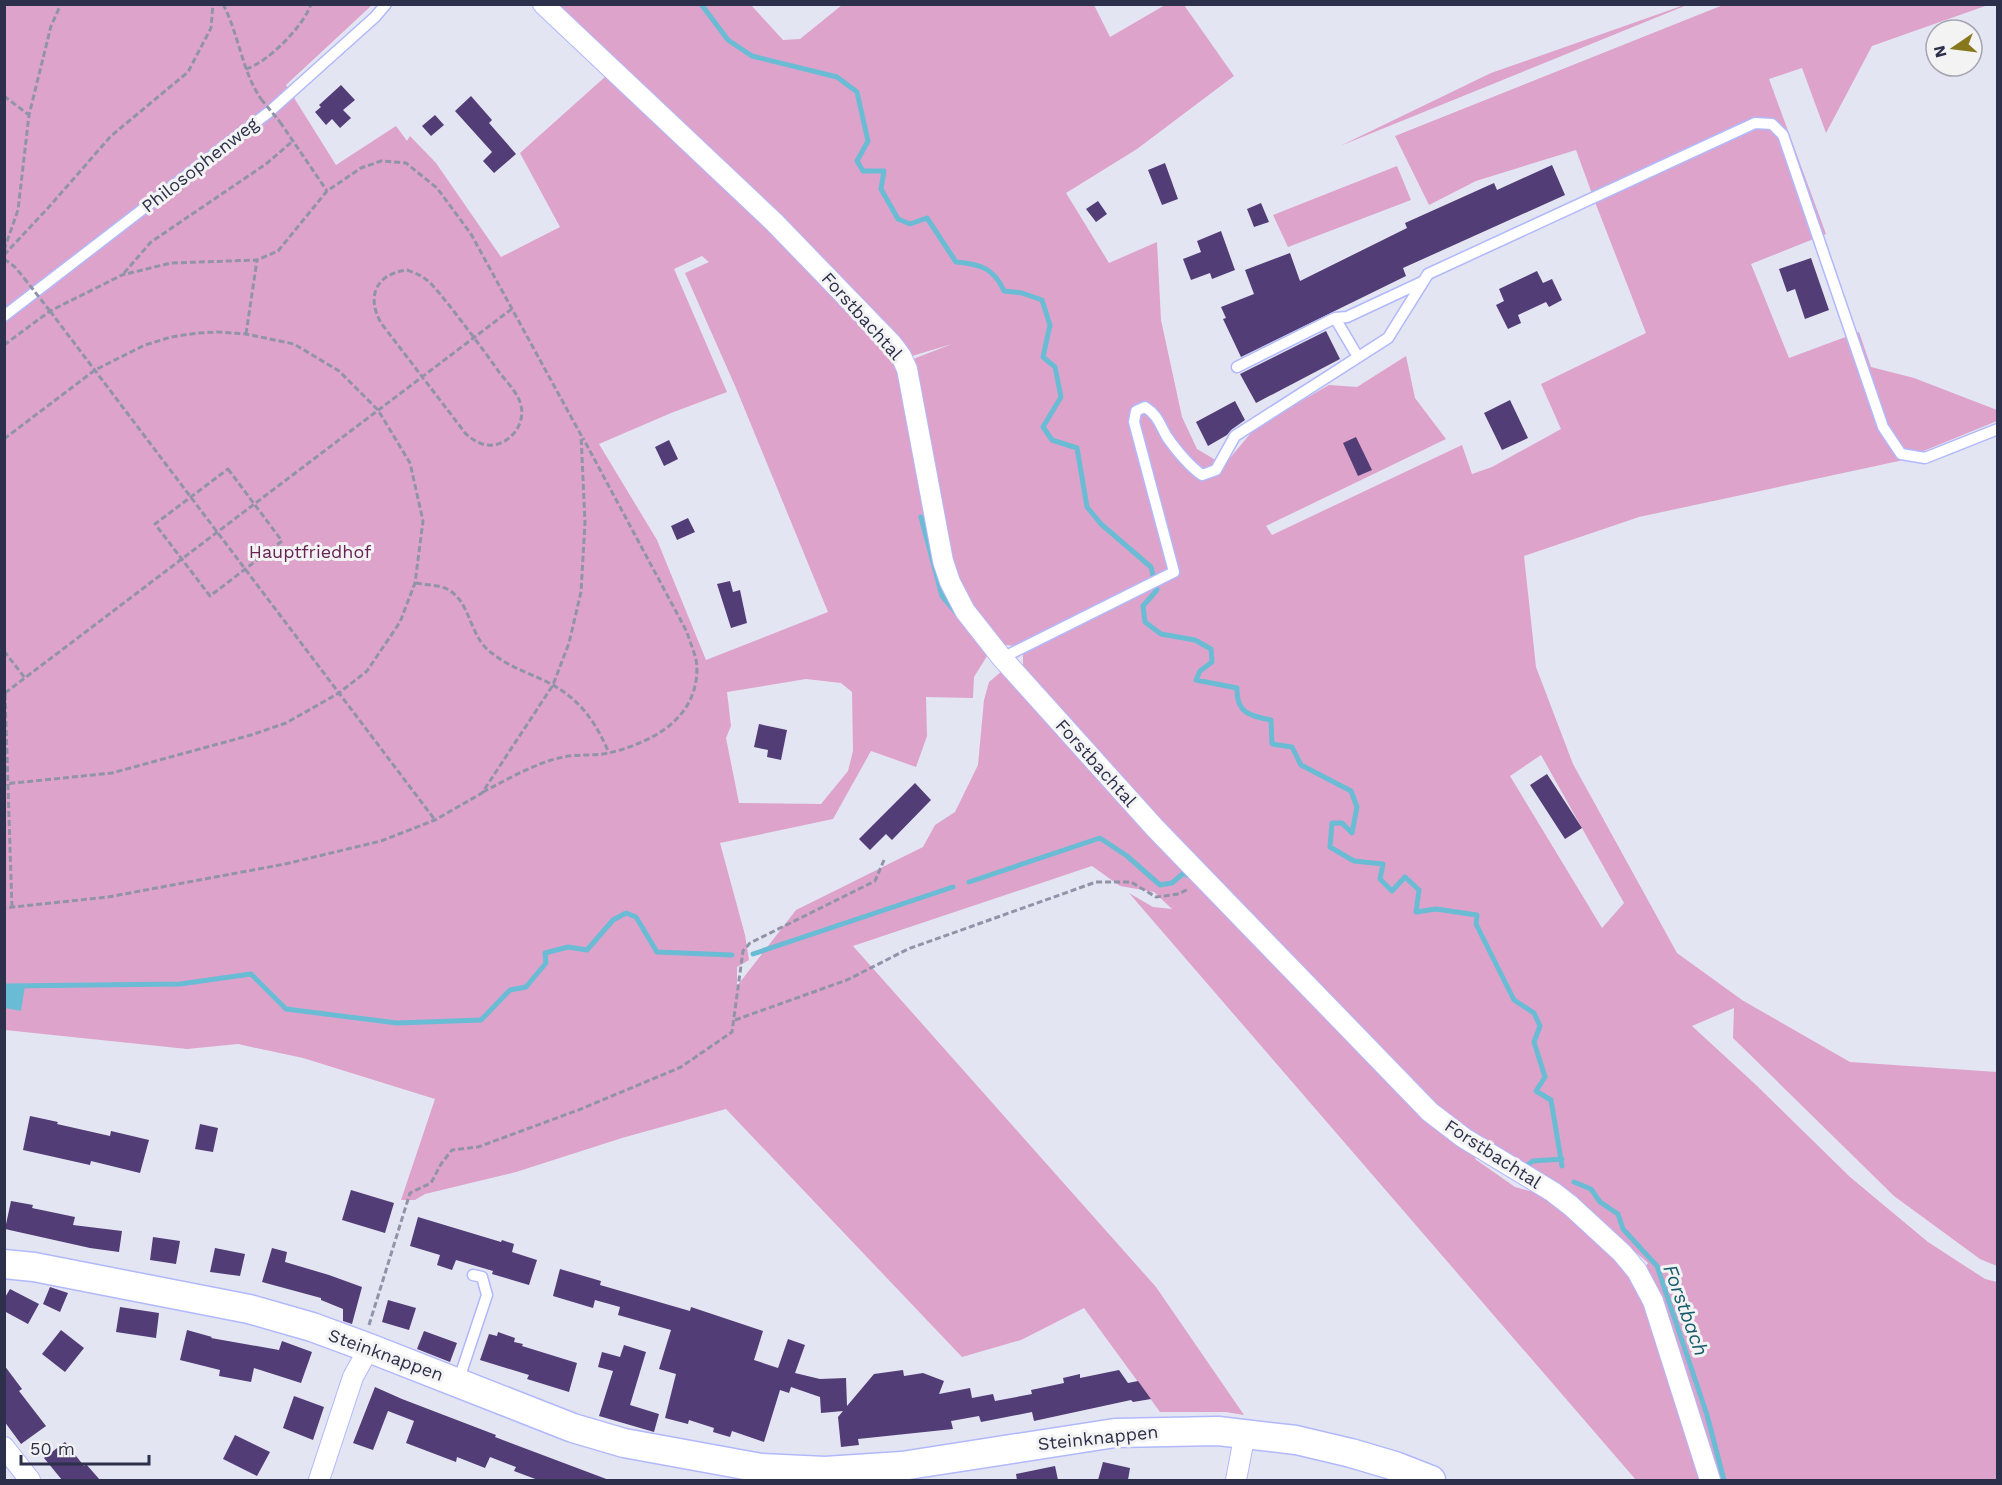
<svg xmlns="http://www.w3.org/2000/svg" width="2002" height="1485" font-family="'Work Sans',sans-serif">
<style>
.green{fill:#dea3cb;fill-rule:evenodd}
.water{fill:#6abcd4}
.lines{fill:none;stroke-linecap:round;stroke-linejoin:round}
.stream{stroke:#6abcd4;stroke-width:5}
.building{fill:#523d76}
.lane-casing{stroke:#b1b8fb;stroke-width:13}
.street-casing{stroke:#b1b8fb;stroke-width:22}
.secondary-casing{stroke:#b1b8fb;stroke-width:31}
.path{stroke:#9194a8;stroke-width:3;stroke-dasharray:6 3;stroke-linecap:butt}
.lane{stroke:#fff;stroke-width:10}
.street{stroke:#fff;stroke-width:20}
.secondary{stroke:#fff;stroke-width:28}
.path-bridge{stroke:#9194a8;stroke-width:3;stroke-dasharray:6 3;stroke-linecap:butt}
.labels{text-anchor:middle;stroke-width:6;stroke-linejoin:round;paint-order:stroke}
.street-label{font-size:18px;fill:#2d304b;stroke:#f3f3f3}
.park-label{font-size:18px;fill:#672355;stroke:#f3f3f3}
.water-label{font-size:20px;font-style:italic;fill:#165a6b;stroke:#f3f3f3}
</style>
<rect width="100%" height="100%" fill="#e3e5f3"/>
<path class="green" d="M 1687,4 L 1687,5 L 1340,146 L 1491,73 Z
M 4,5 L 372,5 L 286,85 L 336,165 L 396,126 L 407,141 L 410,136 L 436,163 L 501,257 L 560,227 L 520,153 L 606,76 L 770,228 L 900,364 L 952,344 L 912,356 L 620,67 L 554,5 L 751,5 L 783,40 L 800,39 L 842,5 L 1094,5 L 1110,37 L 1165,5 L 1184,5 L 1234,76 L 1137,149 L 1066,193 L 1109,263 L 1157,242 L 1161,320 L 1182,417 L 1197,449 L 1224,465 L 1256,427 L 1329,385 L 1357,387 L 1406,356 L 1415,398 L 1446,439 L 1266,526 L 1272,535 L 1462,445 L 1472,474 L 1492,467 L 1561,429 L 1541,384 L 1646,333 L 1595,202 L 1576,150 L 1476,181 L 1429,205 L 1395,136 L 1723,5 L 1988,5 L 1872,46 L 1826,133 L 1802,68 L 1769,79 L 1826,234 L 1751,264 L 1789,358 L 1859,332 L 1871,367 L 1914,378 L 1997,410 L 1997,421 L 1899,461 L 1639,517 L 1524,556 L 1536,667 L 1573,764 L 1677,953 L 1742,1000 L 1850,1062 L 1997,1072 L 1997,1266 L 1980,1259 L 1894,1196 L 1733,1038 L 1734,1008 L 1692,1026 L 1755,1084 L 1850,1177 L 1928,1242 L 1985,1279 L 1997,1282 L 1997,1480 L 1636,1480 L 1129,893 L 1153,907 L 1172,909 L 1154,892 L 1120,886 L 1092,866 L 853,946 L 1156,1287 L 1244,1415 L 1226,1412 L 1160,1412 L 1084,1308 L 1021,1340 L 962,1357 L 726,1109 L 622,1138 L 516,1172 L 425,1194 L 415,1200 L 401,1200 L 435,1099 L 303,1058 L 238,1044 L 187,1049 L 5,1030 ZM 702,256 L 709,262 L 685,273 L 736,388 L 828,612 L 706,660 L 657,540 L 599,444 L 671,413 L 727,392 L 674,269 ZM 999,644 L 1023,647 L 1023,672 L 1002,671 L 989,682 L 984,700 L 978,765 L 955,812 L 935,825 L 923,847 L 796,910 L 737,986 L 737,967 L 749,960 L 745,935 L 720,843 L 833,819 L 871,751 L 916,767 L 927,736 L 926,697 L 973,698 L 974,677 L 989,653 ZM 806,679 L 841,683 L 852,692 L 853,751 L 848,771 L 821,804 L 739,803 L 726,738 L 731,726 L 727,692 ZM 1541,755 L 1624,903 L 1602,928 L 1510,776 ZM 1486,1142 L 1558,1184 L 1648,1263 L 1636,1279 L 1552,1197 L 1515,1187 L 1475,1159 Z
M 1397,166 L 1411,200 L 1288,247 L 1273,215 Z"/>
<path class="water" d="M 5,986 L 25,986 L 21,1011 L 5,1008 Z"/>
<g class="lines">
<path class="stream" d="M 701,4 L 728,40 L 752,56 L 837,77 L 857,92 L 868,141 L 857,161 L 863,171 L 884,171 L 881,189 L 898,219 L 910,224 L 927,218 L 956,262 C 980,264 994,268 1004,291 L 1022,293 L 1042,300 L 1050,325 L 1043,357 L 1055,367 L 1061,397 L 1043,427 L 1052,440 L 1077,448 L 1087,507 L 1101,524 L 1151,567 L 1157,590 L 1143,606 L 1145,622 L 1161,634 L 1195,640 L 1211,649 L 1212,662 L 1200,671 L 1196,680 L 1237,688 C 1236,713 1250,716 1271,720 L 1272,744 L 1292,747 L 1301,765 L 1351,791 L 1357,807 L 1352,833 L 1342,823 L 1332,823 L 1330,847 L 1354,861 L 1383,864 L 1380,879 L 1392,891 L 1405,877 L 1419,890 L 1416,912 L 1436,909 L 1477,915 L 1476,924 L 1514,1000 L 1534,1013 L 1540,1026 L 1534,1042 L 1545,1077 L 1536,1091 L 1551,1100 L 1562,1166
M 921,517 L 942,596 L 958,615
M 969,882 L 1100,838 L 1127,856 L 1160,885 L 1172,883 L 1185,872 L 1187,875
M 753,954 L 953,887
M 4,986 L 180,984 L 251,974 L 286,1009 L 397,1023 L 481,1020 L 510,990 L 526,987 L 546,963 L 545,953 L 568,947 L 587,950 L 613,920 L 626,913 L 636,917 L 657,952 L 732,955
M 1526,1166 L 1533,1161 L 1562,1159
M 1574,1182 L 1591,1189 L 1600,1202 L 1618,1214 L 1623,1229 L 1657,1266 L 1707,1415 L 1724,1480"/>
</g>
<path class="building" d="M 341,85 L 355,100 L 343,110 L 351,118 L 340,128 L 332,119 L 326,125 L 315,112 L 321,107 L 319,105 Z
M 471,96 L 492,120 L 489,123 L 516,154 L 494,173 L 483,161 L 492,152 L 455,111 Z
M 435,115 L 444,125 L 431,136 L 422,126 Z
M 1165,163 L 1178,199 L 1162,205 L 1148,170 Z
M 1552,165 L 1565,195 L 1403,268 L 1406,276 L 1241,357 L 1223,319 L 1226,318 L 1221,307 L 1254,294 L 1245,270 L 1290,253 L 1300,281 L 1407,228 L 1405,223 L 1494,183 L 1497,190 Z
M 1098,201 L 1107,214 L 1096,222 L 1086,209 Z
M 1261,203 L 1269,222 L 1254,227 L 1247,209 Z
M 1221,231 L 1235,270 L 1212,279 L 1210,273 L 1191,280 L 1183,259 L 1201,252 L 1197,241 Z
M 1811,258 L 1829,310 L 1805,319 L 1795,289 L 1787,292 L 1779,269 Z
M 1537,271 L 1543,283 L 1552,279 L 1562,300 L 1549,307 L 1546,302 L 1518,315 L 1521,323 L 1508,329 L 1496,305 L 1504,301 L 1499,289 Z
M 1326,331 L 1340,359 L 1256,403 L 1240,374 Z
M 1510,400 L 1528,438 L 1502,450 L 1484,413 Z
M 1235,401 L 1245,420 L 1231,430 L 1227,435 L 1208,446 L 1196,422 Z
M 1356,437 L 1372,470 L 1358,476 L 1343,443 Z
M 669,440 L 678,459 L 664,466 L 655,447 Z
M 688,518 L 695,532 L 677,540 L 671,526 Z
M 730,581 L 733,592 L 740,590 L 747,623 L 731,628 L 717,584 Z
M 759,724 L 787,730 L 781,760 L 767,757 L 768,750 L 754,747 Z
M 1547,774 L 1582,828 L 1565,839 L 1530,785 Z
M 915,783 L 931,800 L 892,840 L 886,834 L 870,850 L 859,839 Z
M 30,1116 L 58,1122 L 57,1124 L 110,1136 L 111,1131 L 149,1140 L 140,1173 L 91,1161 L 90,1165 L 23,1150 Z
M 200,1124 L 218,1128 L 213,1152 L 195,1149 Z
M 351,1190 L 394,1203 L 385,1233 L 342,1220 Z
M 11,1201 L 33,1205 L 32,1208 L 75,1217 L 73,1225 L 122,1231 L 119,1252 L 90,1248 L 5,1229 Z
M 418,1217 L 501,1242 L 502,1240 L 514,1244 L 512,1252 L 537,1260 L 529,1285 L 492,1274 L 493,1271 L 456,1260 L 452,1270 L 437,1265 L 440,1255 L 410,1246 Z
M 153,1237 L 180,1241 L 176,1264 L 150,1260 Z
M 215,1248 L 245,1254 L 240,1276 L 210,1272 Z
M 272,1248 L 287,1252 L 285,1262 L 329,1275 L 362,1287 L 352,1324 L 343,1321 L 343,1309 L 321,1300 L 321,1298 L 262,1282 Z
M 560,1269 L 601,1281 L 600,1285 L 690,1311 L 691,1307 L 763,1331 L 754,1360 L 778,1368 L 788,1339 L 805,1345 L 795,1373 L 820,1379 L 846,1378 L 847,1406 L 874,1374 L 903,1370 L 904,1376 L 923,1373 L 944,1381 L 939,1394 L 970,1388 L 972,1398 L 993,1394 L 995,1401 L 1032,1394 L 1031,1390 L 1064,1383 L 1063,1378 L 1080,1374 L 1080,1378 L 1119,1370 L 1128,1383 L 1138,1381 L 1151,1399 L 1133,1402 L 1131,1400 L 1034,1421 L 1032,1412 L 981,1422 L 979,1416 L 951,1421 L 953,1429 L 858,1439 L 859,1445 L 841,1447 L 838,1417 L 843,1411 L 821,1413 L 820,1397 L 791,1387 L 789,1393 L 780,1390 L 764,1442 L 732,1431 L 730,1437 L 713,1432 L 714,1428 L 689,1420 L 688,1424 L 665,1418 L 676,1374 L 659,1369 L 671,1330 L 618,1315 L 620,1307 L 595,1300 L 593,1308 L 553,1296 Z
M 50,1287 L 68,1293 L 60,1312 L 43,1304 Z
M 10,1289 L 39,1304 L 28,1324 L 4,1311 L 4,1299 Z
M 388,1300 L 416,1308 L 409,1330 L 382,1322 Z
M 120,1307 L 159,1313 L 156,1338 L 116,1332 Z
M 61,1330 L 84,1348 L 65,1372 L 42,1354 Z
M 187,1330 L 212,1337 L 211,1338 L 279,1350 L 282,1341 L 312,1352 L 301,1383 L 254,1368 L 251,1382 L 219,1376 L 220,1370 L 180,1360 Z
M 424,1331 L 457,1343 L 450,1362 L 417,1349 Z
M 498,1332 L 515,1338 L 514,1342 L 523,1344 L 522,1346 L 577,1363 L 569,1392 L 527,1379 L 529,1375 L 480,1360 L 489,1334 L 497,1336 Z
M 624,1345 L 646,1352 L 630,1405 L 659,1414 L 654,1432 L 599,1416 L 613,1371 L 598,1367 L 602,1352 L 620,1357 Z
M 4,1365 L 22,1389 L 19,1391 L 46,1426 L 21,1444 L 4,1421 Z
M 375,1387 L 402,1399 L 496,1435 L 495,1437 L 609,1480 L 538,1480 L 514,1471 L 516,1467 L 490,1457 L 485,1468 L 457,1457 L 456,1462 L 406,1443 L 414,1421 L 388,1411 L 373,1450 L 353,1443 Z
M 294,1396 L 324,1407 L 313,1440 L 283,1428 Z
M 235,1435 L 270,1452 L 257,1476 L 223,1459 Z
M 65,1442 L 84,1466 L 86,1464 L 100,1480 L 62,1480 L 44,1458 Z
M 1103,1462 L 1130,1468 L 1128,1480 L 1098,1480 Z
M 1055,1466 L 1058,1480 L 1017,1480 L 1016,1474 Z"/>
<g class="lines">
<g class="lane-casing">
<path id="lane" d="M 4,316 L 269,112 L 375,17 L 386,4
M 1335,318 L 1358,357
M 1237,367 L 1335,318 L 1347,317 L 1422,282
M 1002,658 L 1174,572 L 1134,422 L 1136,411 L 1145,407 C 1158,415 1160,425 1167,437 C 1177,451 1188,465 1202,475 L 1216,470 L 1235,436 L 1388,338 L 1428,274 L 1755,123 L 1772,124 L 1783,135 L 1883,427 L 1901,454 L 1925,458 L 1998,429
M 458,1382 L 487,1295 L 482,1277 L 473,1275"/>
</g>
<g class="street-casing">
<path id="street" d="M 543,4 L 774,222 L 892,344 L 901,356 L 907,369 L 943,561 L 950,582 L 965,611 L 1002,658 L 1155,828 L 1430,1112 L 1464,1138 L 1553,1192 L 1571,1206 L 1622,1253 L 1637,1271 L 1653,1301 L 1710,1480
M 4,1447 L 30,1480
M 319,1480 L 353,1377 L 369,1348
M 1236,1480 L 1245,1433"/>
</g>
<g class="secondary-casing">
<path id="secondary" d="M 4,1264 L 34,1267 L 249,1309 L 312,1327 L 369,1348 L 573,1428 L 624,1443 L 761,1468 L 825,1471 L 902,1466 L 1115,1433 L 1218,1431 L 1296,1440 L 1351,1453 L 1395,1466 L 1431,1480"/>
</g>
<path class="path" d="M 223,4 C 239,35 242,71 261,99
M 246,69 C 267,63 304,26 311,4
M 4,96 L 29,115
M 280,122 L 327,191
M 4,250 L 18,210 L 29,115 L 51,26 L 61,4
M 4,255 L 48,208 L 111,136 L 188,72 L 211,28 L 213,4
M 4,259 L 15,267 L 24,278
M 407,270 C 415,273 421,275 428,281 C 436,288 442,297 449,305 C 466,327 483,349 499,372 C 506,381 516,391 520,402 C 528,424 508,448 486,445 C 477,443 472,439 466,434 L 381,323 C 366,296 376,274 407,270 Z
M 124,273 L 151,242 L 266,164 L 294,140
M 50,311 L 435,820
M 246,334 L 257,260
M 4,345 L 50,311 L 122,275 L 171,263 L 257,260 L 278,251 L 327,191 L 361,168 L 381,161 L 406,163 L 437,188 L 471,234 L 581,435 L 585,522 L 581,592 L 569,643 L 553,685 L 482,793 L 435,820 L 381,841 L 285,864 L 108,897 L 4,908
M 4,439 L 95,370 L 145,345 L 171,337 L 197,333 L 219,332 L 246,334 L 294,344 L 339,371 L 378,410 L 410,463 L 423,521 L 415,583 L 400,622 L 367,671 L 339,693 L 286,723 L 251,735 L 112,773 L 4,784
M 228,469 L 282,541 L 210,596 L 155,524 Z
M 416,583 C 425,585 439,585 447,589 C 470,601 469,632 487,649 C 507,667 528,672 551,684 C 581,700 596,723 609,753
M 4,651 L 25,678
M 5,693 L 513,308
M 5,694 L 12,908
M 483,792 C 508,779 535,763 563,757 C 578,754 594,756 609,753 C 653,742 697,719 697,668 C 697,657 690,643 687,632 L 583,438
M 735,1020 L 847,980 L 908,949 L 1096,882 L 1131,882 L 1156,897 L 1179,894 L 1188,889
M 369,1325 L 410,1193 L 431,1183 L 441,1164 L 452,1150 L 478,1147 L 581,1109 L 681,1067 L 732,1032 L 743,951 L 750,943 L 875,881 L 884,860"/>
<use href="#lane" class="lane"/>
<use href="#street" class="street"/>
<use href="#secondary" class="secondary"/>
<path class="path-bridge" d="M 261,99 L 280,122
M 24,278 L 50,311"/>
</g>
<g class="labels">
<g class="street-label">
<text transform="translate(200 165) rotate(-38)" y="6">Philosophenweg</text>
<text transform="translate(862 316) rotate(48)" y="6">Forstbachtal</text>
<text transform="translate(1096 763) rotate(48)" y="6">Forstbachtal</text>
<text transform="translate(1493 1154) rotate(33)" y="6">Forstbachtal</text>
<text transform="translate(386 1355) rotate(20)" y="6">Steinknappen</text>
<text transform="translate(1098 1438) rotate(-6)" y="6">Steinknappen</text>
</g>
<g class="park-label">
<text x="310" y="558">Hauptfriedhof</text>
</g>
<g class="water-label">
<text transform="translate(1686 1310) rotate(70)" y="7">Forstbach</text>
</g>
</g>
<rect width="2002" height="1485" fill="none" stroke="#2d304b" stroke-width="12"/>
<g transform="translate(1954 48) rotate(256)"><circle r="28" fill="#f3f3f3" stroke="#a4a5b0" stroke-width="1.5"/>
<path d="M0-4.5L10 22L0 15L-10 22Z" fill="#87781c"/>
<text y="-9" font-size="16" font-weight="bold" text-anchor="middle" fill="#2d304b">N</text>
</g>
<path d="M21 1455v9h128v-9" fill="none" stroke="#2d304b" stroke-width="3"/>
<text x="30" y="1455" font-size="18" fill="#2d304b" stroke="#f3f3f3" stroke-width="4.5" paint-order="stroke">50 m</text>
</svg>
